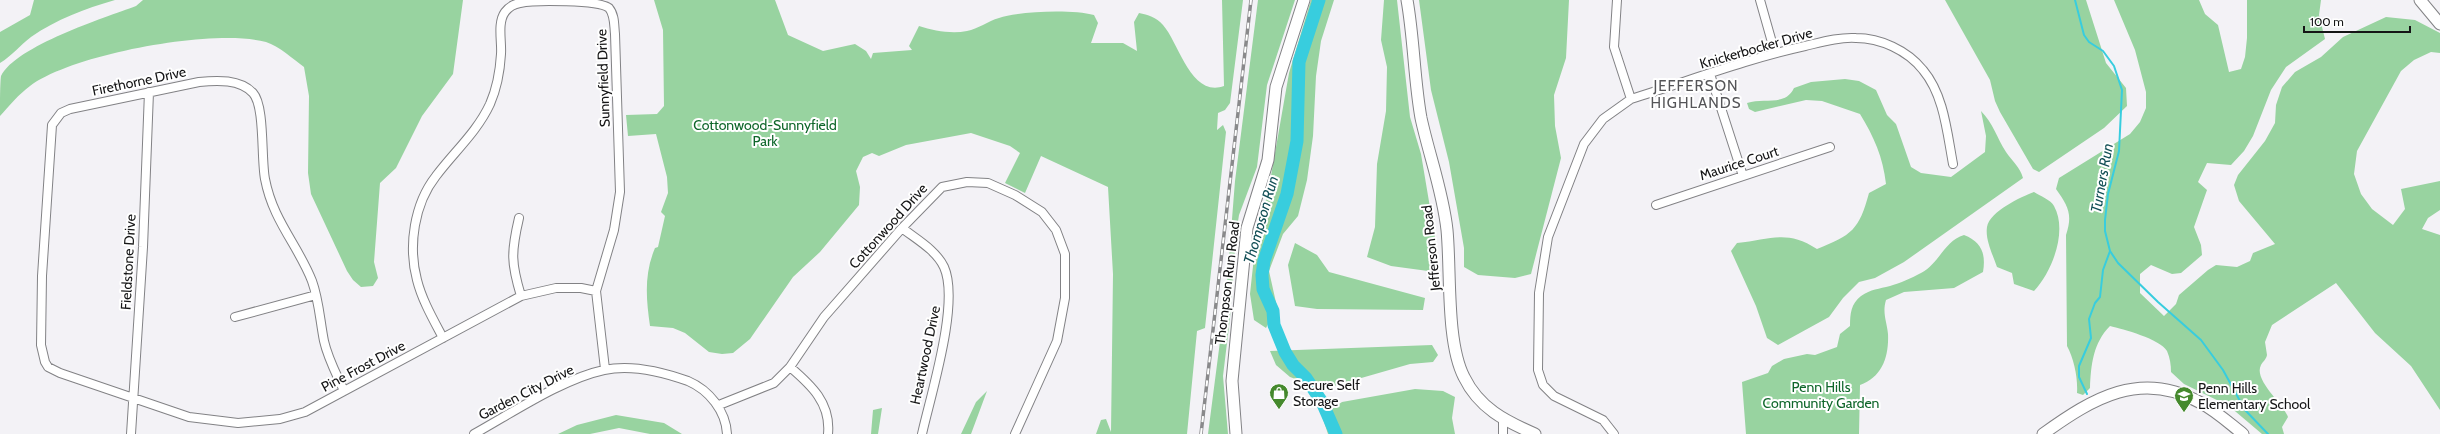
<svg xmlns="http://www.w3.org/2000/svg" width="2440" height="434" font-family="Cabin,sans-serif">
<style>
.green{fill:#98d3a0}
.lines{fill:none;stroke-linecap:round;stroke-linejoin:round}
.stream{stroke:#38cdde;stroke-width:2}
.river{stroke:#38cdde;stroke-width:13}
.minor-casing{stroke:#828285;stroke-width:10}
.tertiary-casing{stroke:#828285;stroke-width:13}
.minor{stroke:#fff;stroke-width:8}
.tertiary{stroke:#fff;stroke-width:11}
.rail-casing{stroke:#89898b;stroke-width:3.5}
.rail{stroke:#fff;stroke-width:2;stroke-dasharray:6;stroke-linecap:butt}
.labels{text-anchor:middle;stroke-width:4;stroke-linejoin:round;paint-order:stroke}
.street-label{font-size:14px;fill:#151516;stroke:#fff}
.park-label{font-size:14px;fill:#0e662a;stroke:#fff}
.poi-label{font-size:14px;fill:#151516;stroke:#fff;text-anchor:start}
.neighbourhood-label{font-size:15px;letter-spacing:1px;fill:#555558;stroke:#fff}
.water-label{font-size:15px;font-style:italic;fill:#124f56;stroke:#fff}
</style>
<rect width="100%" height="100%" fill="#f3f2f6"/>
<path class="green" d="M 34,0 L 115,0 C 84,9 57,19 31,37 C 20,45 12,56 0,63 L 0,32 L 30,15 Z
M 143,0 L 463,0 L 453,74 L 422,116 L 396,168 L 380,183 L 374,262 L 378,278 L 373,286 L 361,287 L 353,280 L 347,271 L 311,194 L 308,173 L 309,96 L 304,67 C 293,59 279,46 266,42 C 214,28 73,54 30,86 C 19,94 9,106 0,116 C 0,107 0,83 1,76 C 16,46 104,18 136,6 Z
M 654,0 L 775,0 L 788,35 L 823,51 L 855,44 L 866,51 L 871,59 L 873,53 L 912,50 L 909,46 L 919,26 C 934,31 952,34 967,31 C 978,29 988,21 999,18 C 1020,11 1072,9 1094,15 L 1098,23 L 1091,43 L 1123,43 L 1137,51 L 1134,22 L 1139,13 C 1148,15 1156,17 1163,25 C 1179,43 1191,98 1224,86 L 1222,0 L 1243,0 L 1230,103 L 1225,110 L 1218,113 L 1217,130 L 1223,125 L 1226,132 L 1205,328 L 1197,331 L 1187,434 L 1096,434 L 1101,420 L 1106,419 L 1111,432 L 1113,274 L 1108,187 L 1041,156 L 1025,193 L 1005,183 L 1020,153 L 1010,146 L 971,133 L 906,145 L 879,156 L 872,153 L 863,157 L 856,171 L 860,187 L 859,205 L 820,252 L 793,277 L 750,339 L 733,353 L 722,354 L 709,352 L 685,333 L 673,328 L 650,326 C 646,298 644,274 655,248 L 658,247 L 665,216 L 661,212 L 668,193 L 667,177 L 656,134 L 628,136 L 626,115 L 657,114 L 664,106 L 663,30 Z
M 1258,0 L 1295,0 L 1267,85 L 1257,167 L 1239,215 L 1236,235 L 1230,318 L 1223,376 L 1228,434 L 1208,434 L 1226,295 L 1235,181 Z
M 1311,0 L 1334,0 L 1321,41 L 1316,76 L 1313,136 L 1307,180 L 1298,216 L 1283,234 L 1269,271 L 1277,307 L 1266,328 L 1254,320 L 1250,294 L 1257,229 L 1268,193 L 1289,73 Z
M 1384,0 L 1397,0 L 1410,117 L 1421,154 L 1439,261 L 1428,271 L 1391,266 L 1367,257 L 1375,227 L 1377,164 L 1386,111 L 1387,67 L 1381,40 Z
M 1419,0 L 1569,0 L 1566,58 L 1554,95 L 1555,126 L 1561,158 L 1531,274 L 1515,278 L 1478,275 L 1464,267 L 1464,248 L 1449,162 L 1431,90 Z
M 1945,0 L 2086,0 L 2106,63 L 2126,88 L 2127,106 L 2104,128 L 2039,172 L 2033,169 L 2000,112 L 1995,101 L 1990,80 Z
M 2114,0 L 2199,0 L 2205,14 L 2218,25 L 2229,72 L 2241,69 L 2245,57 L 2247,38 L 2247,0 L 2321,0 L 2319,15 L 2325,39 L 2286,67 L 2271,90 L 2253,136 L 2244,151 L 2231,165 L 2207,163 L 2198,182 L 2207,190 L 2194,227 L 2201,245 L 2202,255 L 2181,273 L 2172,274 L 2151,265 L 2140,274 L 2140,293 L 2164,316 L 2176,304 L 2179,295 L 2208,270 L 2216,265 L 2237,267 L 2250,261 L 2253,253 L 2275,244 L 2239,201 L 2234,185 L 2238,175 L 2265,141 L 2275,123 L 2276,105 L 2282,87 L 2295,72 L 2321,57 L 2343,37 L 2386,17 L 2415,20 L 2440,33 L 2440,53 L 2431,52 L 2414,60 L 2401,71 L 2357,151 L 2354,174 L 2361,194 L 2372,209 L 2393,225 L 2405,209 L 2401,189 L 2440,181 L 2440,210 L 2428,218 L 2422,229 L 2440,235 L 2440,410 L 2411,366 L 2375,333 L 2336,283 L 2272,325 L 2265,342 L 2267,355 C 2266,360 2263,361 2261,365 C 2253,380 2284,404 2288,417 L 2282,427 L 2284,434 L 2262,434 L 2229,406 L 2184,384 L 2171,372 C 2171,365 2170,358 2167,351 C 2160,339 2123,329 2110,326 C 2093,343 2091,365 2090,388 L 2083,395 L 2077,393 C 2078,378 2074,359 2067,346 L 2066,235 C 2073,214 2068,206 2056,189 L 2059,178 L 2130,134 L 2140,122 L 2146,108 L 2146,92 L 2135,50 Z
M 1845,79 L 1859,81 L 1876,90 L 1887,115 L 1896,124 L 1911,167 L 1921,173 L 1951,177 L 1985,152 L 1986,136 L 1981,111 C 1993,123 1997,138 2006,152 C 2012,161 2020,167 2023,178 L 1904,262 L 1875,278 L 1859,282 L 1843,298 L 1829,317 L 1778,345 L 1767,338 L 1756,306 L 1731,251 L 1737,243 C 1770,240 1786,229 1817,249 C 1852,235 1859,230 1869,193 L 1886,184 C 1883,157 1874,137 1860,114 L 1822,101 L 1806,100 L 1755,112 L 1749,109 L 1747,103 C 1764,97 1785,107 1794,88 L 1811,82 Z
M 2034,192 C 2040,196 2051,200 2054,206 C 2068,231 2052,272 2034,291 L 2014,284 L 2012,273 L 1997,267 C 1993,255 1985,240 1987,227 C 1990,211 2021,197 2034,192 Z
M 1964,235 C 1982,242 1986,254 1983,272 L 1954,288 L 1904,292 L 1886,300 C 1882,313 1887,322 1888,334 C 1889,357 1882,377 1860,385 L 1859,434 L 1746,434 L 1742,382 L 1768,373 L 1772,366 L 1784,359 L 1807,354 L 1815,355 L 1837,347 L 1840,334 L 1850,326 C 1850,313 1851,304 1861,296 C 1871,289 1879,289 1890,286 C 1900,283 1912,278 1921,273 C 1939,264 1944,241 1964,235 Z
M 1295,243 L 1317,255 L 1329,272 L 1425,298 L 1423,310 L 1317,309 L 1295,306 L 1288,265 Z
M 1432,345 L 1438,355 L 1433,362 L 1410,364 L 1323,389 L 1290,377 L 1276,365 L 1270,351 Z
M 1415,389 L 1443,391 L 1455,397 L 1452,418 L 1455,434 L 1328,434 L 1322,416 L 1342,402 Z
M 987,391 L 971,434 L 961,434 L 976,402 Z
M 882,408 L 878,434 L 871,434 L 873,410 Z
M 616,415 L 664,423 L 682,434 L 650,434 L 619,428 L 590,434 L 558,434 L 577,425 Z"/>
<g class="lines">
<path class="stream" d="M 2075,0 L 2084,35 L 2089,42 L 2103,51 L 2114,66 L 2122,90 L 2119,151 L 2108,194 L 2105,220 L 2105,231 L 2110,251 L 2118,263 L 2158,302 L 2201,340 L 2223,370 L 2245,410 L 2268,434
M 2087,394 L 2079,377 L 2079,366 L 2091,338 L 2089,319 L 2095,303 L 2100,297 L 2103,270 L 2110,251"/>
<path class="river" d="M 1319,0 L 1299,62 L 1297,141 L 1287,194 L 1264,261 L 1262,275 L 1263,289 L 1273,311 L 1274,325 L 1285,352 L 1293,365 L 1306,378 L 1322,402 L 1336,434"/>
<g class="minor-casing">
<path id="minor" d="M 1617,0 L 1614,47 L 1631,99
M 1760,0 L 1775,53
M 1710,74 L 1743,176
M 1656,205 L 1830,147
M 519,218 C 511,252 511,263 521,296
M 902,228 C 916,239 936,250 944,267 C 960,302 931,394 922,434
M 235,317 L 316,295
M 443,338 C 433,319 422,300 417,280 C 408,246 414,204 436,176 C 454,152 477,132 490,104 C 497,88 500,71 501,54 C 502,42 497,23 505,12 C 508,8 514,4 520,3 C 535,0 599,0 609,8 C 615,15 614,26 615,34 L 620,192 L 614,230 L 596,291 L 605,369
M 790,367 C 811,385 831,403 828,434
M 344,391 C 337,375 328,359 324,341 C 320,321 319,300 312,281 C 298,245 273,221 265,179 C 261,159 265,106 253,93 C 240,79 217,80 199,82 L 70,109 L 61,113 L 52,125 L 42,276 L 41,345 L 45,362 L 48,367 L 60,373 L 189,417 L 238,423 L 280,419 L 305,412 L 521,296 L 556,288 L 581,288 L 596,291
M 719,405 L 774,383 L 790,367 L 824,317 L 902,228 L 942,187 L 967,182 L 988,183 L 1015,195 L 1042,212 L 1056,230 L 1065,254 L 1065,298 L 1057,341 L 1015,434
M 1503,420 L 1503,434
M 131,434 L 143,247 L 149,92
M 474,434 C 512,413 562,379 604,370 C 631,364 663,372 688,381 C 709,390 726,411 727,434
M 1614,434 L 1603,420 L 1554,396 L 1543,385 L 1538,370 L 1539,293 L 1548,237 L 1584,144 L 1603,119 L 1631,99 C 1689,81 1746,59 1805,46 C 1822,42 1839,37 1856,38 C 1880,38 1907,50 1923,70 C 1944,95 1947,132 1953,164"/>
</g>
<g class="tertiary-casing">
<path id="tertiary" d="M 1407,0 C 1414,39 1414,79 1421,118 C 1429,155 1443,192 1447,230 C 1451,271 1446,342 1464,377 C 1479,408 1505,421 1535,434
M 2420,0 L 2440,24
M 1236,434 L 1232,381 L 1247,228 L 1268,160 L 1276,87 L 1304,0
M 2043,434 C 2093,398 2141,369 2201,403 C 2216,411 2229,423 2243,434"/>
</g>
<use href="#minor" class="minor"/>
<use href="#tertiary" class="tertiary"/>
<g class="rail-casing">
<path id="rail" d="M 1201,434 L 1251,0"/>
</g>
<use href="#rail" class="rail"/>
</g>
<defs>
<g id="shop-pin" transform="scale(1)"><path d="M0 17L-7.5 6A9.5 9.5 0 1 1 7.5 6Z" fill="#45892d" stroke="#fff"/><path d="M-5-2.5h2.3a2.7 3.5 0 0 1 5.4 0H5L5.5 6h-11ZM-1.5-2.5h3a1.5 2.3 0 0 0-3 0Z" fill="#fff"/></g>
<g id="school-pin" transform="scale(1)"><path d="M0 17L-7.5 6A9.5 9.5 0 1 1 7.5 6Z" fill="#45892d" stroke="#fff"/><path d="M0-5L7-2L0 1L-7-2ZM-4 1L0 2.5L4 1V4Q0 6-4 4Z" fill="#fff"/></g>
</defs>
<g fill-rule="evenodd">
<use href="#shop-pin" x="1279" y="393"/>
<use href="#school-pin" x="2184" y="396"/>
</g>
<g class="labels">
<g class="street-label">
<text transform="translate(1756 48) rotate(-16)" y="5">Knickerbocker Drive</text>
<text transform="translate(603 78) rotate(-92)" y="5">Sunnyfield Drive</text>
<text transform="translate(139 81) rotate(-12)" y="5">Firethorne Drive</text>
<text transform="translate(1739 163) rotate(-18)" y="5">Maurice Court</text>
<text transform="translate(888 226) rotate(-48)" y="5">Cottonwood Drive</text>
<text transform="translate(1431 248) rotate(-96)" y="5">Jefferson Road</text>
<text transform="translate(128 262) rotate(-87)" y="5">Fieldstone Drive</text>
<text transform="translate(1227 283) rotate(-83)" y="5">Thompson Run Road</text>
<text transform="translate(925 355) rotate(-78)" y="5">Heartwood Drive</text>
<text transform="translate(363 366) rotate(-28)" y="5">Pine Frost Drive</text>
<text transform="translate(526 392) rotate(-27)" y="5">Garden City Drive</text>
</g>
<g class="park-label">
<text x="765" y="130">Cottonwood-Sunnyfield<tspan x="765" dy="16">Park</tspan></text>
<text x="1821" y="392">Penn Hills<tspan x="1821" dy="16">Community Garden</tspan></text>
</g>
<g class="poi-label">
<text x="1293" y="390">Secure Self<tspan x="1293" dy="16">Storage</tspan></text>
<text x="2198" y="393">Penn Hills<tspan x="2198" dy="16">Elementary School</tspan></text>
</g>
<g class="neighbourhood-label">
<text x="1696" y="91">JEFFERSON<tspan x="1696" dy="17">HIGHLANDS</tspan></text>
</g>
<g class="water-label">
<text transform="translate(2102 178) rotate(-80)" y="5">Turners Run</text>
<text transform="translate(1261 220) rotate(-74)" y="5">Thompson Run</text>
</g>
</g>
<path d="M2304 26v6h106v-6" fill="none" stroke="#151516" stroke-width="2"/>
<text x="2310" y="26" font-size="12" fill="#151516" stroke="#ffffff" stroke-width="3" paint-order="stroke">100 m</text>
</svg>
